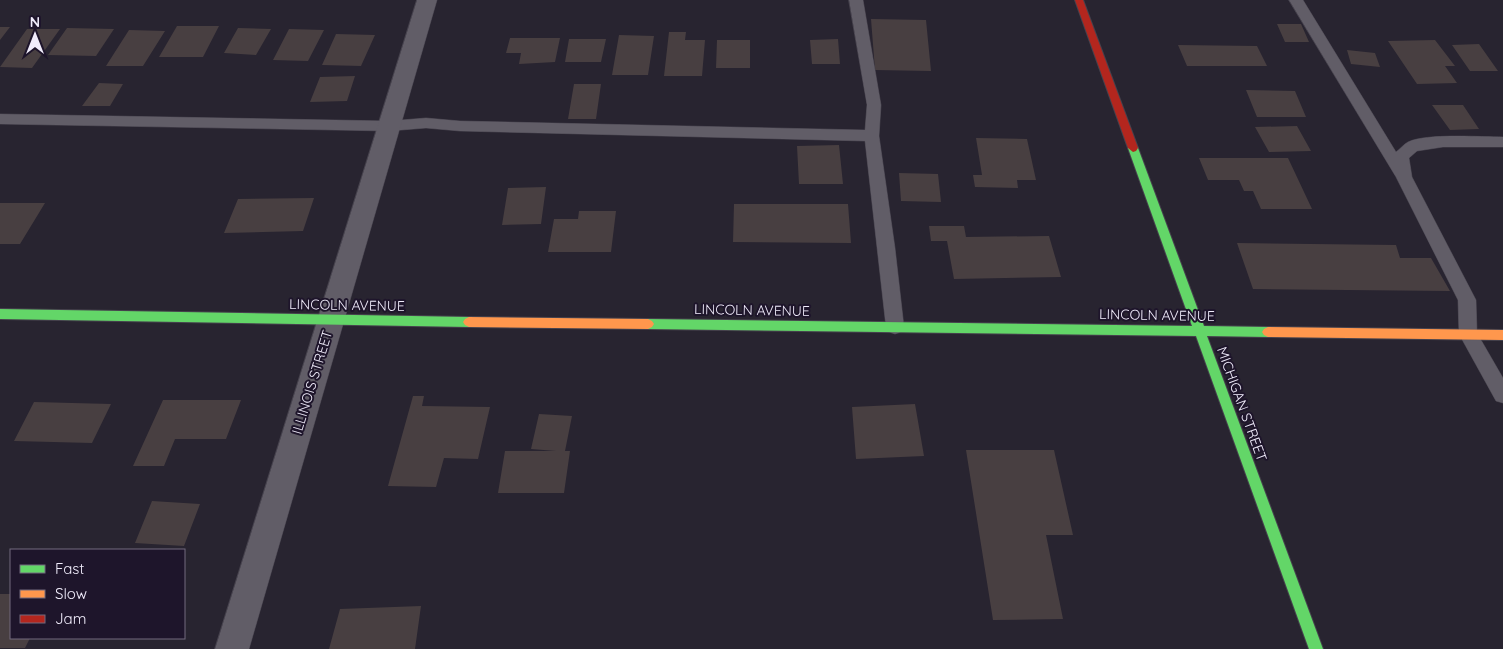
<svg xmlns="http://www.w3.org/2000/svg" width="1503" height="649" font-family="Quicksand,sans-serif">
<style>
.building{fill:#483f41}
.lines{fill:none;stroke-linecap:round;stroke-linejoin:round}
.lane-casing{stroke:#46424d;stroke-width:1}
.street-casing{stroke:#46424d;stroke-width:1}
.fast-casing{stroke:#46424d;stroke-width:2}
.slow-casing{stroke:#46424d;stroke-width:2}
.jam-casing{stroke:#46424d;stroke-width:2}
.lane{fill:#615d67;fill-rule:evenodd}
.street{fill:#615d67;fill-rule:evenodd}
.fast{fill:#63d668;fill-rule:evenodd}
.slow{fill:#ff974d;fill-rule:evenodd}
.jam{fill:#b3261e;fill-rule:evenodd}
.labels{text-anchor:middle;stroke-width:4;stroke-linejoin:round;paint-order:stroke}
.street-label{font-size:14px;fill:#f0ecfb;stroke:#1e152b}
</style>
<rect width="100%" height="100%" fill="#282430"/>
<path class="building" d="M 871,19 L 926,20 L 931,71 L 875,70 Z
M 1277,24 L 1301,24 L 1309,42 L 1285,42 Z
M 177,26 L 219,26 L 203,57 L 159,57 Z
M 0,27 L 10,27 L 0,40 Z
M 67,28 L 114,29 L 96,56 L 48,55 Z
M 238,28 L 271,29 L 256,55 L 224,53 Z
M 27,29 L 60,29 L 32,68 L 0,67 Z
M 289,29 L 324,30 L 308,61 L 273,60 Z
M 129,30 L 165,31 L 143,66 L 106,66 Z
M 669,32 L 686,32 L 685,40 L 705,40 L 702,76 L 664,76 Z
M 336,34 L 375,35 L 361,66 L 322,65 Z
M 619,35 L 654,36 L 648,75 L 612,75 Z
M 510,38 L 560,38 L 555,62 L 519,64 L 521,53 L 506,53 Z
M 569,39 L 606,39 L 601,62 L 565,62 Z
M 838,39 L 840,64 L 812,64 L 810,40 Z
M 717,40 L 750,40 L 750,68 L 716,68 Z
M 1435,40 L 1455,66 L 1445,66 L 1457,83 L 1417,84 L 1388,41 Z
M 1479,44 L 1498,71 L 1470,71 L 1452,45 Z
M 1178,45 L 1257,46 L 1267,66 L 1187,66 Z
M 1347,50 L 1375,53 L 1380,67 L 1351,64 Z
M 355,76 L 347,101 L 310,102 L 320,77 Z
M 99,83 L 123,84 L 110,106 L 82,106 Z
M 574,84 L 601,84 L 596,119 L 568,119 Z
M 1246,90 L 1295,91 L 1306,117 L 1257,117 Z
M 1432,105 L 1463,105 L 1479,129 L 1450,130 Z
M 1297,126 L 1311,151 L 1269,152 L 1255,127 Z
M 976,138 L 1027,139 L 1036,180 L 1017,180 L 1018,188 L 975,187 L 973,175 L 982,175 Z
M 839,145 L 843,184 L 799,184 L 797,146 Z
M 1199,158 L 1288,158 L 1312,209 L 1261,209 L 1253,191 L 1244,191 L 1239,180 L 1208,180 Z
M 899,173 L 938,174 L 941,202 L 901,201 Z
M 546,187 L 541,224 L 502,225 L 508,188 Z
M 314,198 L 303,231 L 224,233 L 238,199 Z
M 0,203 L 45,203 L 20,244 L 0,244 Z
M 734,204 L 848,204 L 851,243 L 733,242 Z
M 579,211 L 616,211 L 611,252 L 548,252 L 554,219 L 578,219 Z
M 929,226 L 964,226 L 966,237 L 1049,236 L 1061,277 L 954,279 L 947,241 L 931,241 Z
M 1237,243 L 1396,245 L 1400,258 L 1431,258 L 1450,291 L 1253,289 Z
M 413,396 L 424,396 L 422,406 L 490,407 L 478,459 L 444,458 L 436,487 L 388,486 Z
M 163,400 L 241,400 L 226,439 L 175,439 L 164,466 L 133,466 Z
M 34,402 L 111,404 L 92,443 L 14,441 Z
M 915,404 L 924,456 L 856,459 L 852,407 Z
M 539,414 L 572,416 L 565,451 L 570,451 L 564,493 L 498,493 L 505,451 L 556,451 L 531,449 Z
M 966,450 L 1054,450 L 1073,535 L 1046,535 L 1063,619 L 993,620 Z
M 152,501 L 200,504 L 184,546 L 135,543 Z
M 0,594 L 11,594 L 11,638 L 30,638 L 25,648 L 0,648 Z
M 421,606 L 415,649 L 329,649 L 340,609 Z"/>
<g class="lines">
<g class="lane-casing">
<path id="lane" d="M 849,0 L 863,0 L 881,105 L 879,136 L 895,248 L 904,327 L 901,332 L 895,334 L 889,332 L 886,327 L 865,141 L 460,131 L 426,128 L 389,131 L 0,124 L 0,114 L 389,121 L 426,118 L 460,121 L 865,130 L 867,105 Z
M 1289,0 L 1303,0 L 1396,152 C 1400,149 1404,144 1408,142 C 1426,133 1482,137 1503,137 L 1503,147 L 1443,147 L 1417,151 L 1409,158 L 1412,177 L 1476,300 L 1477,333 L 1503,378 L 1503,403 L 1496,401 L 1459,334 L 1458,300 L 1396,177 Z"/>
</g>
<g class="street-casing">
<path id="street" d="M 417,0 L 437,0 L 249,649 L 215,649 Z"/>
</g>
<g class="fast-casing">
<path id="fast" d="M 1133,144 L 1138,148 L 1204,326 L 1268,327 L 1272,329 L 1274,332 L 1272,335 L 1268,337 L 1207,336 L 1323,649 L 1309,649 L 1196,336 L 648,329 L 644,327 L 642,324 L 644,321 L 648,319 L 1192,326 L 1128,148 Z
M 0,309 L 469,317 L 473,319 L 475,322 L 473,325 L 469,327 L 0,319 Z"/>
</g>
<g class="slow-casing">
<path id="slow" d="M 469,317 L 648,319 L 652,321 L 654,324 L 652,327 L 648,329 L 469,327 L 465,325 L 463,322 L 465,319 Z
M 1268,327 L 1503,330 L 1503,340 L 1268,337 L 1264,335 L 1262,332 L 1264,329 Z"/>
</g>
<g class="jam-casing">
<path id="jam" d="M 1075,0 L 1083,0 L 1138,148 L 1136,151 L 1133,152 L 1128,148 Z"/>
</g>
<use href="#lane" class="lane"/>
<use href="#street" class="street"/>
<use href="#fast" class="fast"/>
<use href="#slow" class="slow"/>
<use href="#jam" class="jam"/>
</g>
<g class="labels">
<g class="street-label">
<text transform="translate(347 305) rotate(1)" y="5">LINCOLN AVENUE</text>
<text transform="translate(752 310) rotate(1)" y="5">LINCOLN AVENUE</text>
<text transform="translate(1157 315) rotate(1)" y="5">LINCOLN AVENUE</text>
<text transform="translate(312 382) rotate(-73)" y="5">ILLINOIS STREET</text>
<text transform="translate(1242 404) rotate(70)" y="5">MICHIGAN STREET</text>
</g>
</g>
<rect x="10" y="549" width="175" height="90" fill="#1e152b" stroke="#726b7e"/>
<rect x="20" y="565" width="25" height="8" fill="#63d668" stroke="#726b7e"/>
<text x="55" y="574" font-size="15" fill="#f0ecfb">Fast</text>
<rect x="20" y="590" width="25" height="8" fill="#ff974d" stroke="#726b7e"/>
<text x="55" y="599" font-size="15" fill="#f0ecfb">Slow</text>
<rect x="20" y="615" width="25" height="8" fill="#b3261e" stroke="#726b7e"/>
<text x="55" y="624" font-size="15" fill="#f0ecfb">Jam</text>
<g transform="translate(35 35)" stroke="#1e152b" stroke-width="4" paint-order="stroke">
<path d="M0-4L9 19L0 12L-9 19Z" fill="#f0ecfb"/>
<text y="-8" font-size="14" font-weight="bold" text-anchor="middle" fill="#f0ecfb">N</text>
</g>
</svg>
